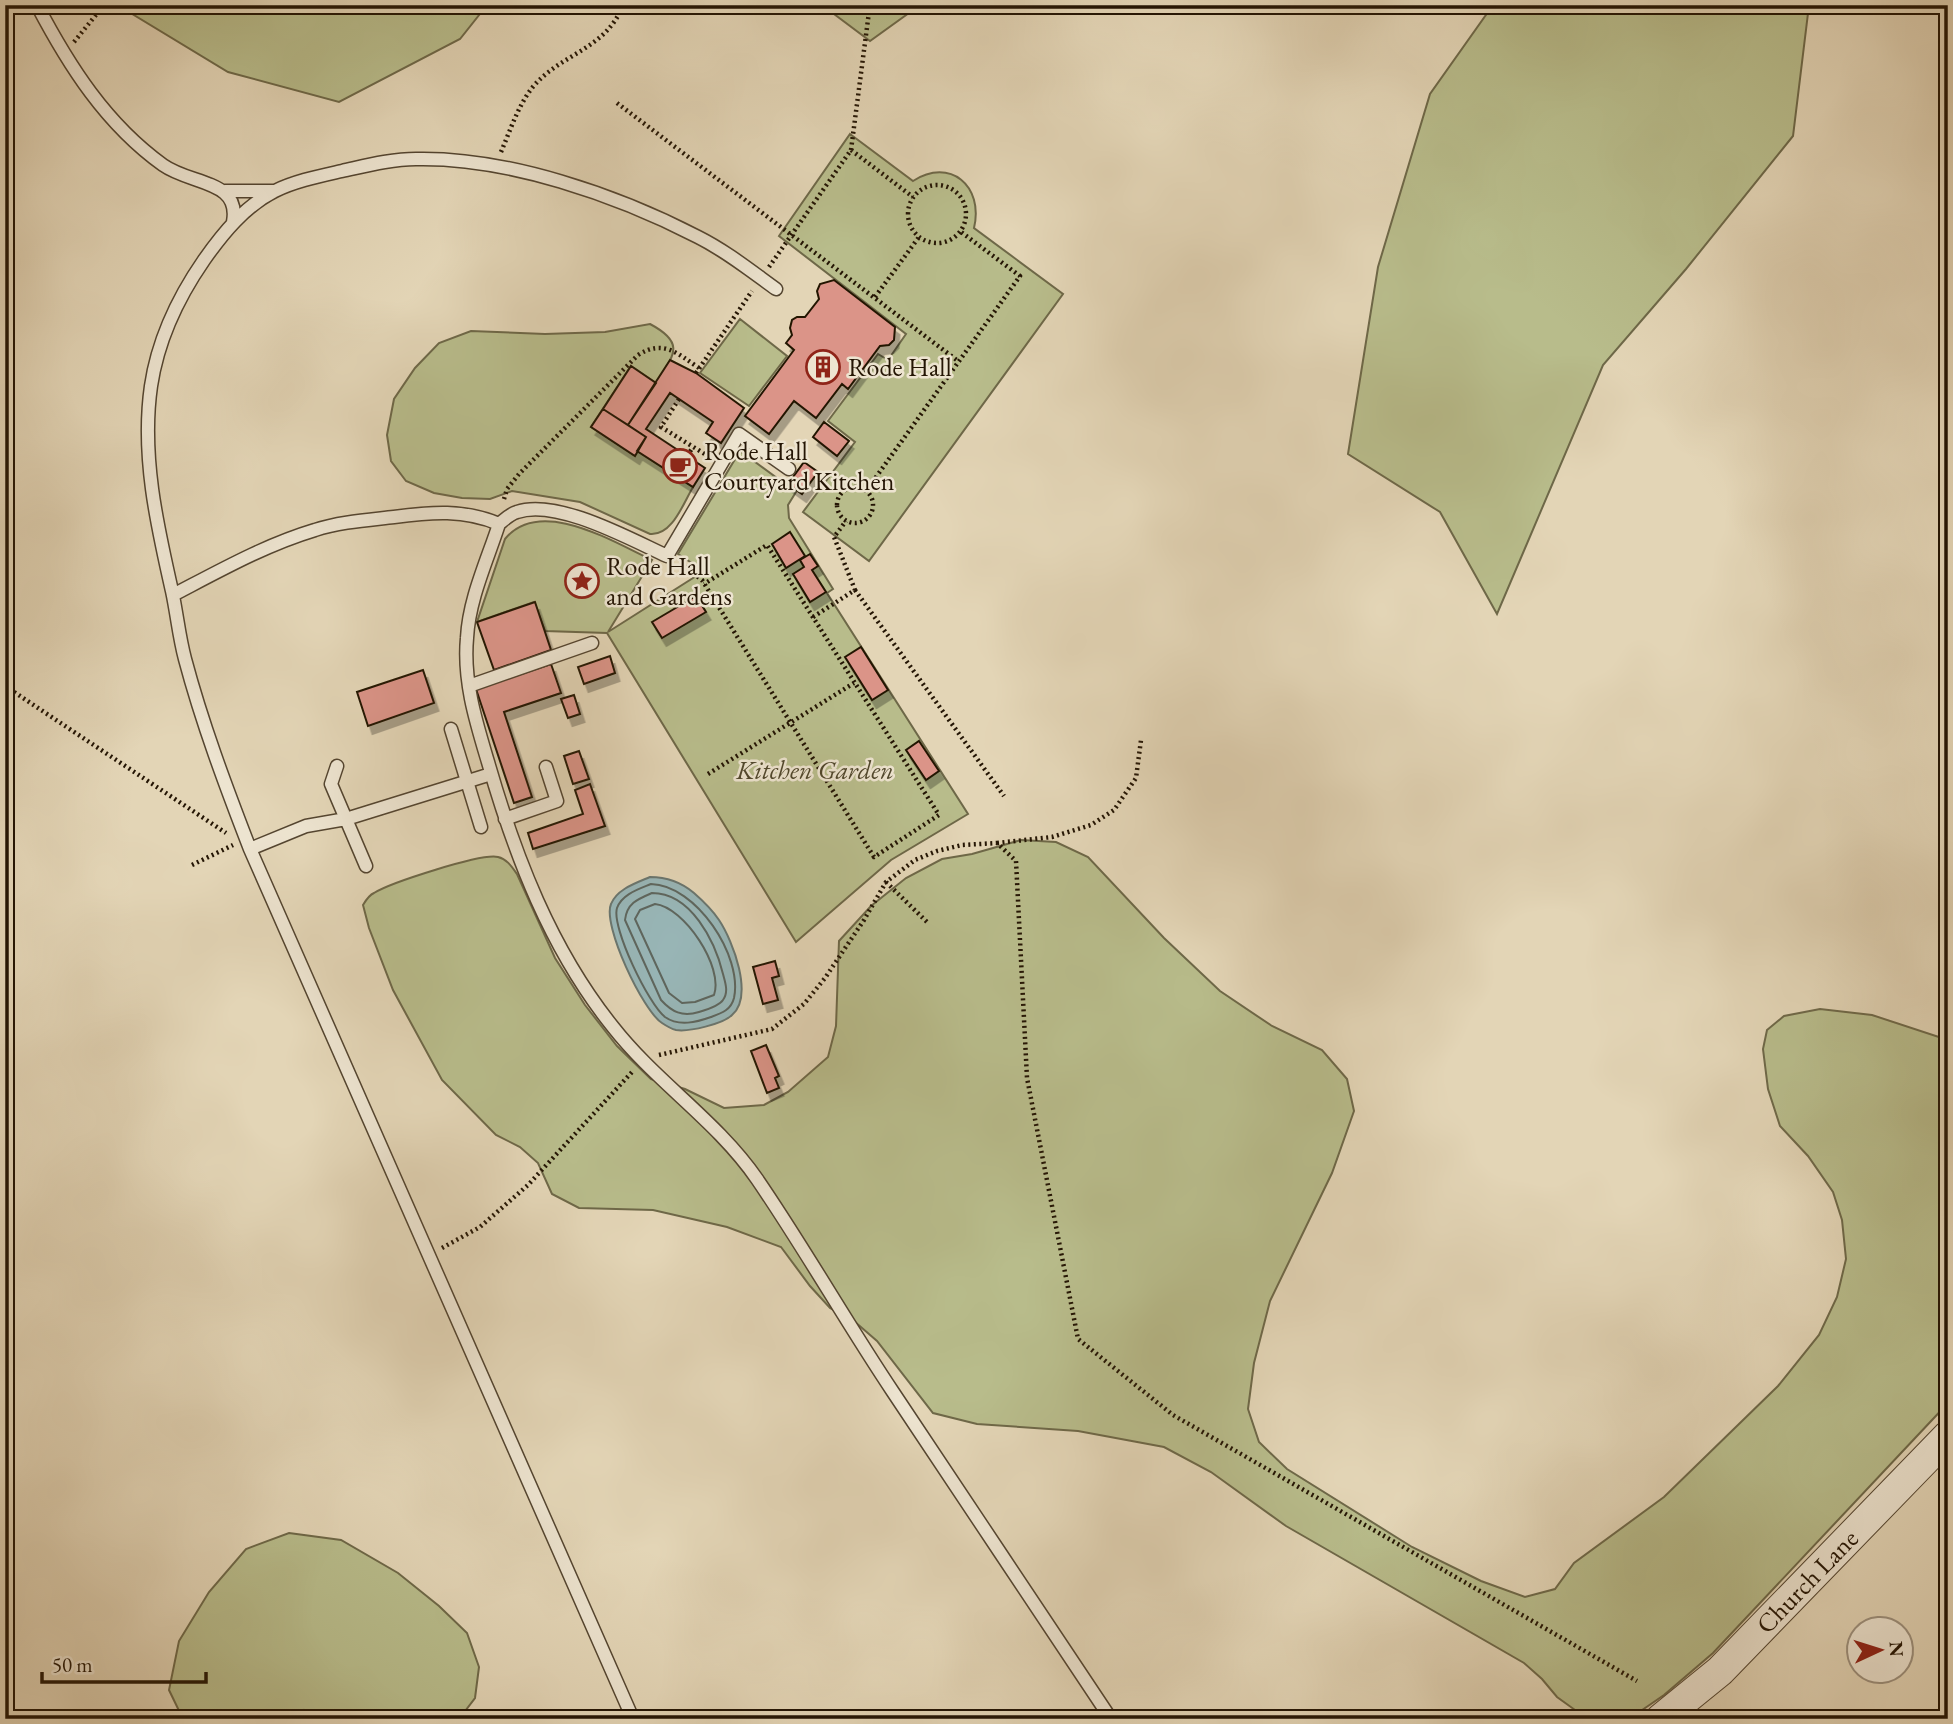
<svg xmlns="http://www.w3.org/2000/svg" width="1953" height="1724" font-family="'EB Garamond',serif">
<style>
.green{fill:#b8bc8b;stroke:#6e6848;stroke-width:2}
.water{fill:#98b6b7;stroke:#6a766f;stroke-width:2}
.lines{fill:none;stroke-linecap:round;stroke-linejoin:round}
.shore{stroke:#5e665e;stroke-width:2}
.building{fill:#db9488;stroke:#241504;stroke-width:2;filter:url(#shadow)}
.service-casing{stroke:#544530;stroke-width:15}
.tertiary-casing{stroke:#544530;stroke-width:32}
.path{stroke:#241504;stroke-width:4.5;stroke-dasharray:2 3.5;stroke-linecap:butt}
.service{stroke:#ede4d0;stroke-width:12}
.tertiary{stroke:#ede4d0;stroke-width:30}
.labels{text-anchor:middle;stroke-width:5;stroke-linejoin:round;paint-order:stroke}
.poi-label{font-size:26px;fill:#241504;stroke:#ede4d0;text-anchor:start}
.park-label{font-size:26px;font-style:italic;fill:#50472c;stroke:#ede4d0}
.street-label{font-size:26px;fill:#241504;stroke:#ede4d0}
</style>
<defs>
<filter id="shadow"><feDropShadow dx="4.5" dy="8" stdDeviation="0" flood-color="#0004"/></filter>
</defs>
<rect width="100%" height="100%" fill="#e3d5b6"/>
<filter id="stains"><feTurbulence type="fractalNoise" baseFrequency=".00286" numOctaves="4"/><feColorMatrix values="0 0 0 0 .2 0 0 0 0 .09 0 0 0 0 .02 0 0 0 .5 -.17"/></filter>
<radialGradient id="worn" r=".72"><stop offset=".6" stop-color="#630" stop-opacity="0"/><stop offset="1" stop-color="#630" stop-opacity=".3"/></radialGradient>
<path class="green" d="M 124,5 L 487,5 L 460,39 L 339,102 L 228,72 L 129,12 Z
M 822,5 L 920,5 L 870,41 Z
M 1493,5 L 1809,5 L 1793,136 L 1686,269 L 1603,365 L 1497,614 L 1440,512 L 1348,454 L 1378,267 L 1430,94 Z
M 850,134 L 913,181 C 950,157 984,186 974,228 L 1063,294 L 869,561 L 803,512 L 855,442 L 828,421 L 878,354 L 888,360 L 906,334 L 779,236 Z
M 740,319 L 787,356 L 749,406 L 700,373 Z
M 650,324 C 686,343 674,355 656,383 L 631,366 L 591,427 L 634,455 L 637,451 L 693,487 C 683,504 672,536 650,534 L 580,502 L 512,491 L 490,499 L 462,498 L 434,493 L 406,481 L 391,461 L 387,435 L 394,399 L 415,368 L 439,343 L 471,331 L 545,334 L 605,332 Z
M 740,451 L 796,492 L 788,505 L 789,518 L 833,589 L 827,593 L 968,814 L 891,860 L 796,942 L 607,633 L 545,631 L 534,602 L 477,622 L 505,539 C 540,496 613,542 652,560 L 608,632 L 704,571 L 678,554 Z
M 1021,840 L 1056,842 L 1088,857 L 1164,938 L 1220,991 L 1272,1026 L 1322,1050 L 1347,1079 L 1354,1111 L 1332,1173 L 1270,1301 L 1254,1363 L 1248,1409 L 1259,1442 L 1287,1469 L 1412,1547 L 1481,1581 L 1525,1597 L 1555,1589 L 1574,1563 L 1664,1497 L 1778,1386 L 1819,1335 L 1837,1297 L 1846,1259 L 1842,1220 L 1833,1192 L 1808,1156 L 1780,1126 L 1768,1089 L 1763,1049 L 1767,1030 L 1784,1016 L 1820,1009 L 1872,1015 L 1948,1040 L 1948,1403 L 1713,1653 L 1664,1695 L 1629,1719 L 1593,1719 L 1575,1710 L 1557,1697 L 1542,1679 L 1524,1663 L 1286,1526 L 1211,1472 L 1164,1447 L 1078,1431 L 977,1424 L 933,1413 L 877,1341 L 854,1321 L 830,1308 L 810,1286 L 781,1247 L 727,1227 L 653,1210 L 579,1208 L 552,1194 L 538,1163 L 520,1147 L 496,1135 L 442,1080 L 393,990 L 369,928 L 363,905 C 366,900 369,895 374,893 C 390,883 481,853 498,857 C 507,859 512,867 517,874 L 555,958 L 585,1005 L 617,1046 L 651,1079 L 685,1089 L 724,1108 L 764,1105 L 788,1092 L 828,1057 L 836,1026 L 839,941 L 871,906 L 906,878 L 942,859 L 972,854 Z
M 289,1533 L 341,1540 L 398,1573 L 439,1606 L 467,1633 L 479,1667 L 475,1698 L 459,1719 L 320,1719 L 304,1710 L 292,1719 L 183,1719 L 169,1690 L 179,1641 L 209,1592 L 246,1549 Z"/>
<path class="water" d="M 650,877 C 666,877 681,882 694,893 C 702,900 713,911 719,920 C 733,941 754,996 732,1015 C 723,1024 689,1032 676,1030 C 672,1029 665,1025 662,1023 C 643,1011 602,925 611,904 C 617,889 636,883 650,877 Z"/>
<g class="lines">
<path class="shore" d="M 651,884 C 696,885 743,956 734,998 C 731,1010 722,1013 711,1017 C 697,1022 679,1027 665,1017 C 649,1005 611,927 617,908 C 622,894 639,889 651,884 Z
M 652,893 C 691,893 715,941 723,974 C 725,982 729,992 723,1000 C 719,1006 706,1010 699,1012 C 682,1017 672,1012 661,1000 L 625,920 C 627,903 638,899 652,893 Z
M 655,904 C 684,907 724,967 714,995 L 695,1002 L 682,1003 L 669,993 L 635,919 L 640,910 Z"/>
</g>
<path class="building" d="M 834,280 L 895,327 L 894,340 L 889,345 L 880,346 L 848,389 L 842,384 L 816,418 L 794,401 L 769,434 L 745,416 L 794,350 L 786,343 L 792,335 L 790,328 L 792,320 L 797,317 L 805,317 L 819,299 L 817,291 L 820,284 Z
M 670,360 L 696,373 L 744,408 L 721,443 L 706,433 L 713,422 L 670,393 L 646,429 L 705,468 L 693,487 L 637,451 L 646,437 L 628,425 Z
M 631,366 L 656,383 L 628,425 L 603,409 Z
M 603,409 L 646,437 L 635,456 L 591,427 Z
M 824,422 L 849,441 L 837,456 L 813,437 Z
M 804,462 L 818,472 L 802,494 L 788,484 Z
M 790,532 L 805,556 L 786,568 L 772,544 Z
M 810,554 L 818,566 L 812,570 L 826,592 L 810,602 L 793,574 L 804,567 L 800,560 Z
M 696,596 L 706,612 L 662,638 L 652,622 Z
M 535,602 L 551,650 L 494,670 L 477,622 Z
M 861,647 L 888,690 L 872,700 L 845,657 Z
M 610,656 L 615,673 L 584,684 L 578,667 Z
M 551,664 L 561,693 L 504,712 L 532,797 L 514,803 L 476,689 Z
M 423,670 L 434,703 L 368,726 L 357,692 Z
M 574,695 L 580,714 L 568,718 L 561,699 Z
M 919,741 L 939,771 L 926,780 L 906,750 Z
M 579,751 L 589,779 L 573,784 L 564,756 Z
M 590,784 L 605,826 L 533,849 L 528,833 L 583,814 L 575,790 Z
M 775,961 L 779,976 L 772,978 L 778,1000 L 763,1004 L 753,967 Z
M 766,1045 L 779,1076 L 775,1078 L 779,1088 L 767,1093 L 751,1051 Z"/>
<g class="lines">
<g class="service-casing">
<path id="service" d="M 37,5 C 69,66 106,124 163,165 C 191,185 241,180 233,222
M 225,191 L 275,191
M 789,469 L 739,434 L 667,556 C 630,539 556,498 517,512 C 510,514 505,519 499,524 C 487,561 469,599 467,638 C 463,681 476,722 488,762 C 515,856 551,950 613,1027 C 656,1082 717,1121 757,1179 C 805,1249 846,1322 893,1392 C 965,1501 1039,1610 1111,1719
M 173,595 C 219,571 265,545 315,530 C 339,522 368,520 394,517 C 431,512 464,509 499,524
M 469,686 L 592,643
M 451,729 L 481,827
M 337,766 L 331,784 L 366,866
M 505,819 L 557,801 L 546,767
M 250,849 L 306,826 L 346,819 L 491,774
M 633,1719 L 250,849 C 226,787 202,723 185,659 C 179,637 177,614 172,591 C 157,525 141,455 151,386 C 158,339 177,299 204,260 C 223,233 245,206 275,191 C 295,181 320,176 342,171 C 365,166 391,159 416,159 C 507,157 617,195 698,237 C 726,251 751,271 776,289"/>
</g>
<g class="tertiary-casing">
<g id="tertiary">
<path id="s1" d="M 1661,1719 L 1720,1671 L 1948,1436"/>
</g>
</g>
<path class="path" d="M 74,42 L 104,5
M 617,103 L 958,361
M 851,150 L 869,12 L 874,5
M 501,152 C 510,131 518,106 532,88 C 559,54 606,50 623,5
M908 214a29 29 0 1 1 58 0a29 29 0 1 1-58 0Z
M 769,267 L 851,150 L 913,197
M 875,297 L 919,237
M 696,373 L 752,291
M 679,399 L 661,427 L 708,456
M 687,456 L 693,447
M837 505a18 18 0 1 1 36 0a18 18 0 1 1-36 0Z
M 866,491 L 1020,276 L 961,232
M 504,499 L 507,489 L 519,474 L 638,355 C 663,339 677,353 699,368
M 680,563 L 702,580 L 874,857 L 939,815 L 767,545 L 704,584
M 855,590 L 1004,796
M 813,617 L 855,590 L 834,537 L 846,521
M 5,686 L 226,833
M 708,774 L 854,683
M 997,843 L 1052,837 L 1091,825 L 1114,810 L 1136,778 L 1141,740
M 192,865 L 233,845
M 886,882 L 927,922
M 659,1055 L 772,1029 L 804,1004 L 825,978 L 864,920 L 886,882 L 915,860 L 937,851 L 962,845 L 997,843 L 1016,861 L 1027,1078 L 1078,1339 L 1173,1415 L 1637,1681
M 442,1248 L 480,1227 L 528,1185 L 632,1072"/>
<use href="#service" class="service"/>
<use href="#tertiary" class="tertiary"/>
</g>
<defs>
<g id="building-ring" transform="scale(1.75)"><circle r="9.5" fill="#ede4d0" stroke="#8f2418" stroke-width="1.5"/><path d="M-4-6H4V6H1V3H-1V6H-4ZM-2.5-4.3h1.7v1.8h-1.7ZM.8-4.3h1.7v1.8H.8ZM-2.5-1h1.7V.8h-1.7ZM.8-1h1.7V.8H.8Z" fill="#8f2418"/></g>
<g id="cafe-ring" transform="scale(1.75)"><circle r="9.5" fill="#ede4d0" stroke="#8f2418" stroke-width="1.5"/><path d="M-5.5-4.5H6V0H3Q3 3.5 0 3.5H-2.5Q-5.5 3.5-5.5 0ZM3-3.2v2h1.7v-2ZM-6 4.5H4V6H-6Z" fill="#8f2418"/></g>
<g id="sight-ring" transform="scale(1.75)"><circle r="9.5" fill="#ede4d0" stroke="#8f2418" stroke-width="1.5"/><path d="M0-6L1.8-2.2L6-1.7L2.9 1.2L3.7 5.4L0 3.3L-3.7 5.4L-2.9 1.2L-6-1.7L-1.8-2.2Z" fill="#8f2418"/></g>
</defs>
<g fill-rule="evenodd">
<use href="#building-ring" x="823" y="367"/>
<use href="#cafe-ring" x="680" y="466"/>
<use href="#sight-ring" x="582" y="581"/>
</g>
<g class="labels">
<g class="poi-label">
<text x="848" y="376">Rode Hall</text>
<text x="704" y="460">Rode Hall<tspan x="704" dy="30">Courtyard Kitchen</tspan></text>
<text x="606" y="575">Rode Hall<tspan x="606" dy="30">and Gardens</tspan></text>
</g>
<g class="park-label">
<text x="815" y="779">Kitchen Garden</text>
</g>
<g class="street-label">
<text dy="9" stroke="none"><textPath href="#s1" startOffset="201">Church Lane</textPath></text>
</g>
</g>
<rect width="1953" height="1724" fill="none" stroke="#e3d5b6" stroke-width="28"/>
<rect x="7" y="7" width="1939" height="1710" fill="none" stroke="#241504" stroke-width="3.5"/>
<rect x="14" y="14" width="1925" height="1696" fill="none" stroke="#241504" stroke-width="2"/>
<g transform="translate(1880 1650) rotate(86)"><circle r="33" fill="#ede4d0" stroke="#9d917e" stroke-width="2"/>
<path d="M0-5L12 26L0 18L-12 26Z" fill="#8f2418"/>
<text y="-10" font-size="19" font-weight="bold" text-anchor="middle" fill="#241504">N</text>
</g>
<path d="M42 1672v10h164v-10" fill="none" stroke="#241504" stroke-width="3.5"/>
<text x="52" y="1672" font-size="21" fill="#241504" stroke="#ede4d0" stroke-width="5" paint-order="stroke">50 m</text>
<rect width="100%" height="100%" filter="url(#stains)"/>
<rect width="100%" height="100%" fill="url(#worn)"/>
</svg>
